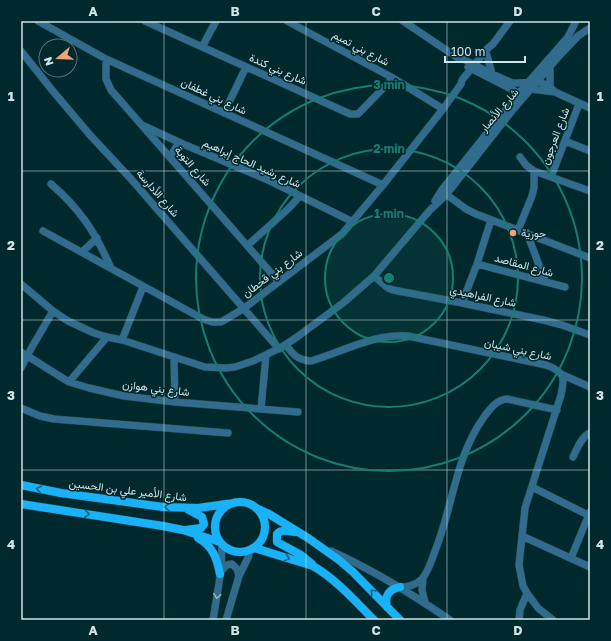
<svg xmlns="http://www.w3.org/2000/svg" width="611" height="641" font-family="'Golos Text',Vazirmatn,sans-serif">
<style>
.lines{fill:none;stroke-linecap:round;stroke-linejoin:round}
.minor-casing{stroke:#21474b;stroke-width:8}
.major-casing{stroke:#21474b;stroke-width:9}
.minor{stroke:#316b8d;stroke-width:7}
.major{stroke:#19b2f9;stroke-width:8}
.oneway{stroke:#0b6789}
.oneway2{stroke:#90b4c2}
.grid{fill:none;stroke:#cfe4e6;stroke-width:1;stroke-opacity:0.55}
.ring{fill:none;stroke:#197c74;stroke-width:2}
.poi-dot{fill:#efa376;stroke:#00292d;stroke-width:1.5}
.labels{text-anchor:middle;stroke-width:3;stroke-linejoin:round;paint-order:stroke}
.street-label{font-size:11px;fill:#cfe4e6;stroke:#00292d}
.poi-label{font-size:11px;fill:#cfe4e6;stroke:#00292d;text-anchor:start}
.centre{fill:#197c74;stroke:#00292d;stroke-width:2}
.ring-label{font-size:12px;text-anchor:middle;font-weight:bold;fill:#197c74;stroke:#00292d;stroke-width:3;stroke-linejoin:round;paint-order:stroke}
.neatline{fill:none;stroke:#cfe4e6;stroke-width:1.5}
.grid-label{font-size:13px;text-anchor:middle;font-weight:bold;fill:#cfe4e6}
</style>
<rect width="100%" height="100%" fill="#00292d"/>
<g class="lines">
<g class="minor-casing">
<path id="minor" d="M 38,21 L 106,59 L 383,185
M 145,21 L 350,114 L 358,114 L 361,111 L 393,78
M 287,21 L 393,78 L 443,109
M 403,21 L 458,58 L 463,59 L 492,74 L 512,83 L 517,83 L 538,81 L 550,87 L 555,92 L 590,108
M 202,47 L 216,21
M 21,51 L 52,90 L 90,135 L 131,179 L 279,349
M 487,55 L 492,74
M 106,59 L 106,79 L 111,90 L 279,282
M 468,67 L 519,93 L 531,89 L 555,92
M 550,67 L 550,87
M 224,113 L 246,67
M 144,126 L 183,144 L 268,180 L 353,222
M 565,141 L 590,151
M 170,157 L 176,147 L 183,144
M 520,157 L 526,165 L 534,171 L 590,191
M 551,177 L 579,104
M 51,184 C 81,210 95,232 111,268
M 443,192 L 466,209 L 476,214 L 590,258
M 435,201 L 441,191 L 519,93 L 568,37 L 576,21
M 518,230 L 532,196 L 534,188 L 534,171
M 43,231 L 203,319 L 212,322 L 221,322 L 243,309 L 342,234 L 383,185 L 443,109 L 461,84 L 462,80 L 488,48 L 493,44 L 510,21
M 527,233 L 545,281
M 248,245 L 288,209 L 300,196
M 82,252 L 97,238
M 477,264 L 565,287
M 374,276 L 388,288 L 393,290 L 462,303 L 543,320 L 562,325 L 590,335
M 21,284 L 53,311 L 68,321 L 94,333 L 107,337 L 122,340 L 205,367 L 226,368 L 235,367 L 253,361 L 282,347 L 297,337 L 343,303 L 374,276 L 430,210 L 446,195 L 511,112 L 560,55 L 578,36 L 590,28
M 462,303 L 477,264 L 491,220
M 122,340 L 143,287
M 286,345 C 293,355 298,360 311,361 C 345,351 372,334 408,336 L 546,365 C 565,372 565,377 561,395 L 525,508 L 519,565 L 523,586 L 527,593 L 538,608 L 553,620
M 21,352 L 69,382 L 89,388 L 124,396 L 175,402 L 298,412
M 174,357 L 175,402
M 21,368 L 32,347 L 53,311
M 563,375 L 590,387
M 69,382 L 107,337
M 21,408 L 40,416 L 54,419 L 228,433
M 261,409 L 266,355
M 573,457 C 577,449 581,437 590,433
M 532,487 L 590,516
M 522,536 L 590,567
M 331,551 C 373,570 412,594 450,620
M 571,558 L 590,512
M 221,571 L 227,565 L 232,564 L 237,569 L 239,576
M 423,578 L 422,590 L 425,603
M 400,587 C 408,587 416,585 422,579 C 428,572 432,560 435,551 C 453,507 455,457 484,417 C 490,409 496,400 507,399 L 557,410
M 213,620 L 221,571 L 222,544
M 226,620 L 239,576 L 248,558 L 250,551
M 519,620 L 520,610 L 527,593"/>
</g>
<g class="major-casing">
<path id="major" d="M 21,485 L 61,493 L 163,507 L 198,508 L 234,503
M215 527a25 25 0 1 1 50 0a25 25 0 1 1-50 0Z
M 21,504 L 163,526 L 183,530 L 220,542
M 256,508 L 269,514 L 308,538 L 339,560 L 353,572 L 400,620
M 186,530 L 201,528 L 204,524 L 202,517 L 187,509
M 295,532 C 288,531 282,529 277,534 L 277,542 L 301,555 L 312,564
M 198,538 C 213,546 217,559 220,574
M 255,548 L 313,566 C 337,580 355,601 374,620
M 387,607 C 384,596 389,589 400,587"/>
</g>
<use href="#minor" class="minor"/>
<use href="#major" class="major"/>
</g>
<defs><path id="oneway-chevron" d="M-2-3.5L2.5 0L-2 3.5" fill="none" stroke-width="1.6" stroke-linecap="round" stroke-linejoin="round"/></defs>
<g class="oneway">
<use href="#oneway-chevron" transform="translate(39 489) rotate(-168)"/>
<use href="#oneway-chevron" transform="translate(167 507) rotate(-176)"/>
<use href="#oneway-chevron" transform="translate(87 514) rotate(8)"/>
<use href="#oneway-chevron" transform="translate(287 558) rotate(15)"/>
<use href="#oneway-chevron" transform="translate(373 592) rotate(-134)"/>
</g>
<use class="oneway2" href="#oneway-chevron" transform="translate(217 596) rotate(99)"/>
<path class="grid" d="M 164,21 L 164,620M 306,21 L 306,620M 447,21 L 447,620M 21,171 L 590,171M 21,320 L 590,320M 21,470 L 590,470"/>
<circle cx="389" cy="278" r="64" fill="#197c74" fill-opacity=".12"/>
<g class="ring">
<circle cx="389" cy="278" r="64"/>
<circle cx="389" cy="278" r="129"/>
<circle cx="389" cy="278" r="193"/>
</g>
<circle class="poi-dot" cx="513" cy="233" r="4"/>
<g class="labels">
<g class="street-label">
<text transform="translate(361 48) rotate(28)" y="4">شارع بني تميم</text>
<text transform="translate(278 69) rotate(24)" y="4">شارع بني كندة</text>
<text transform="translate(214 96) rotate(25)" y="4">شارع بني غطفان</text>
<text transform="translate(499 110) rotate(-50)" y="4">شارع الأنصار</text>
<text transform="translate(555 136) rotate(-69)" y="4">شارع العرجون</text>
<text transform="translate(252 163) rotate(24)" y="4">شارع رشيد الحاج إبراهيم</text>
<text transform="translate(193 166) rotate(49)" y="4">شارع التوبة</text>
<text transform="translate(158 193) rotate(49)" y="4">شارع الأدارسة</text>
<text transform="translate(524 265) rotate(15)" y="4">شارع المقاصد</text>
<text transform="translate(272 273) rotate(-37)" y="4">شارع بني قحطان</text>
<text transform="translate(483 296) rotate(12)" y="4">شارع الفراهيدي</text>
<text transform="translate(518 349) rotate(12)" y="4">شارع بني شيبان</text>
<text transform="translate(156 388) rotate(7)" y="4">شارع بني هوازن</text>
<text transform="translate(128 490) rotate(7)" y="4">شارع الأمير علي بن الحسين</text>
</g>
<g class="poi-label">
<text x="521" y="237">حورية</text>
</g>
</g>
<circle cx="389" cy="278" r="6" class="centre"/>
<g class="ring-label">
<text x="389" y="89">3 min</text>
<text x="389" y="153">2 min</text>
<text x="389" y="218">1 min</text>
</g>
<rect width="611" height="641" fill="none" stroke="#00292d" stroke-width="44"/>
<g transform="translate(58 58) rotate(251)"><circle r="19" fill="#00292d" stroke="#537477"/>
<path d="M0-3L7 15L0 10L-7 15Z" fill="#efa376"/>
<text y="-6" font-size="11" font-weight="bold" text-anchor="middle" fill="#cfe4e6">N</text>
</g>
<path d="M445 56v6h80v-6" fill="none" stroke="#cfe4e6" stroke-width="2"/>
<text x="451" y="56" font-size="12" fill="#cfe4e6" stroke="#00292d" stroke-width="3" paint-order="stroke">100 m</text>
<rect x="22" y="22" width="567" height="597" class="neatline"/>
<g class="grid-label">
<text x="93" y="16">A</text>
<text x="235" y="16">B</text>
<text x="376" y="16">C</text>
<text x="518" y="16">D</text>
<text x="11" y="101">1</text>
<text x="600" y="101">1</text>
<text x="11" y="250">2</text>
<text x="600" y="250">2</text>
<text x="11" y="400">3</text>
<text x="600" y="400">3</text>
<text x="11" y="549">4</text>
<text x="600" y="549">4</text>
<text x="93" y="635">A</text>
<text x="235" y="635">B</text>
<text x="376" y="635">C</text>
<text x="518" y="635">D</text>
</g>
</svg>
